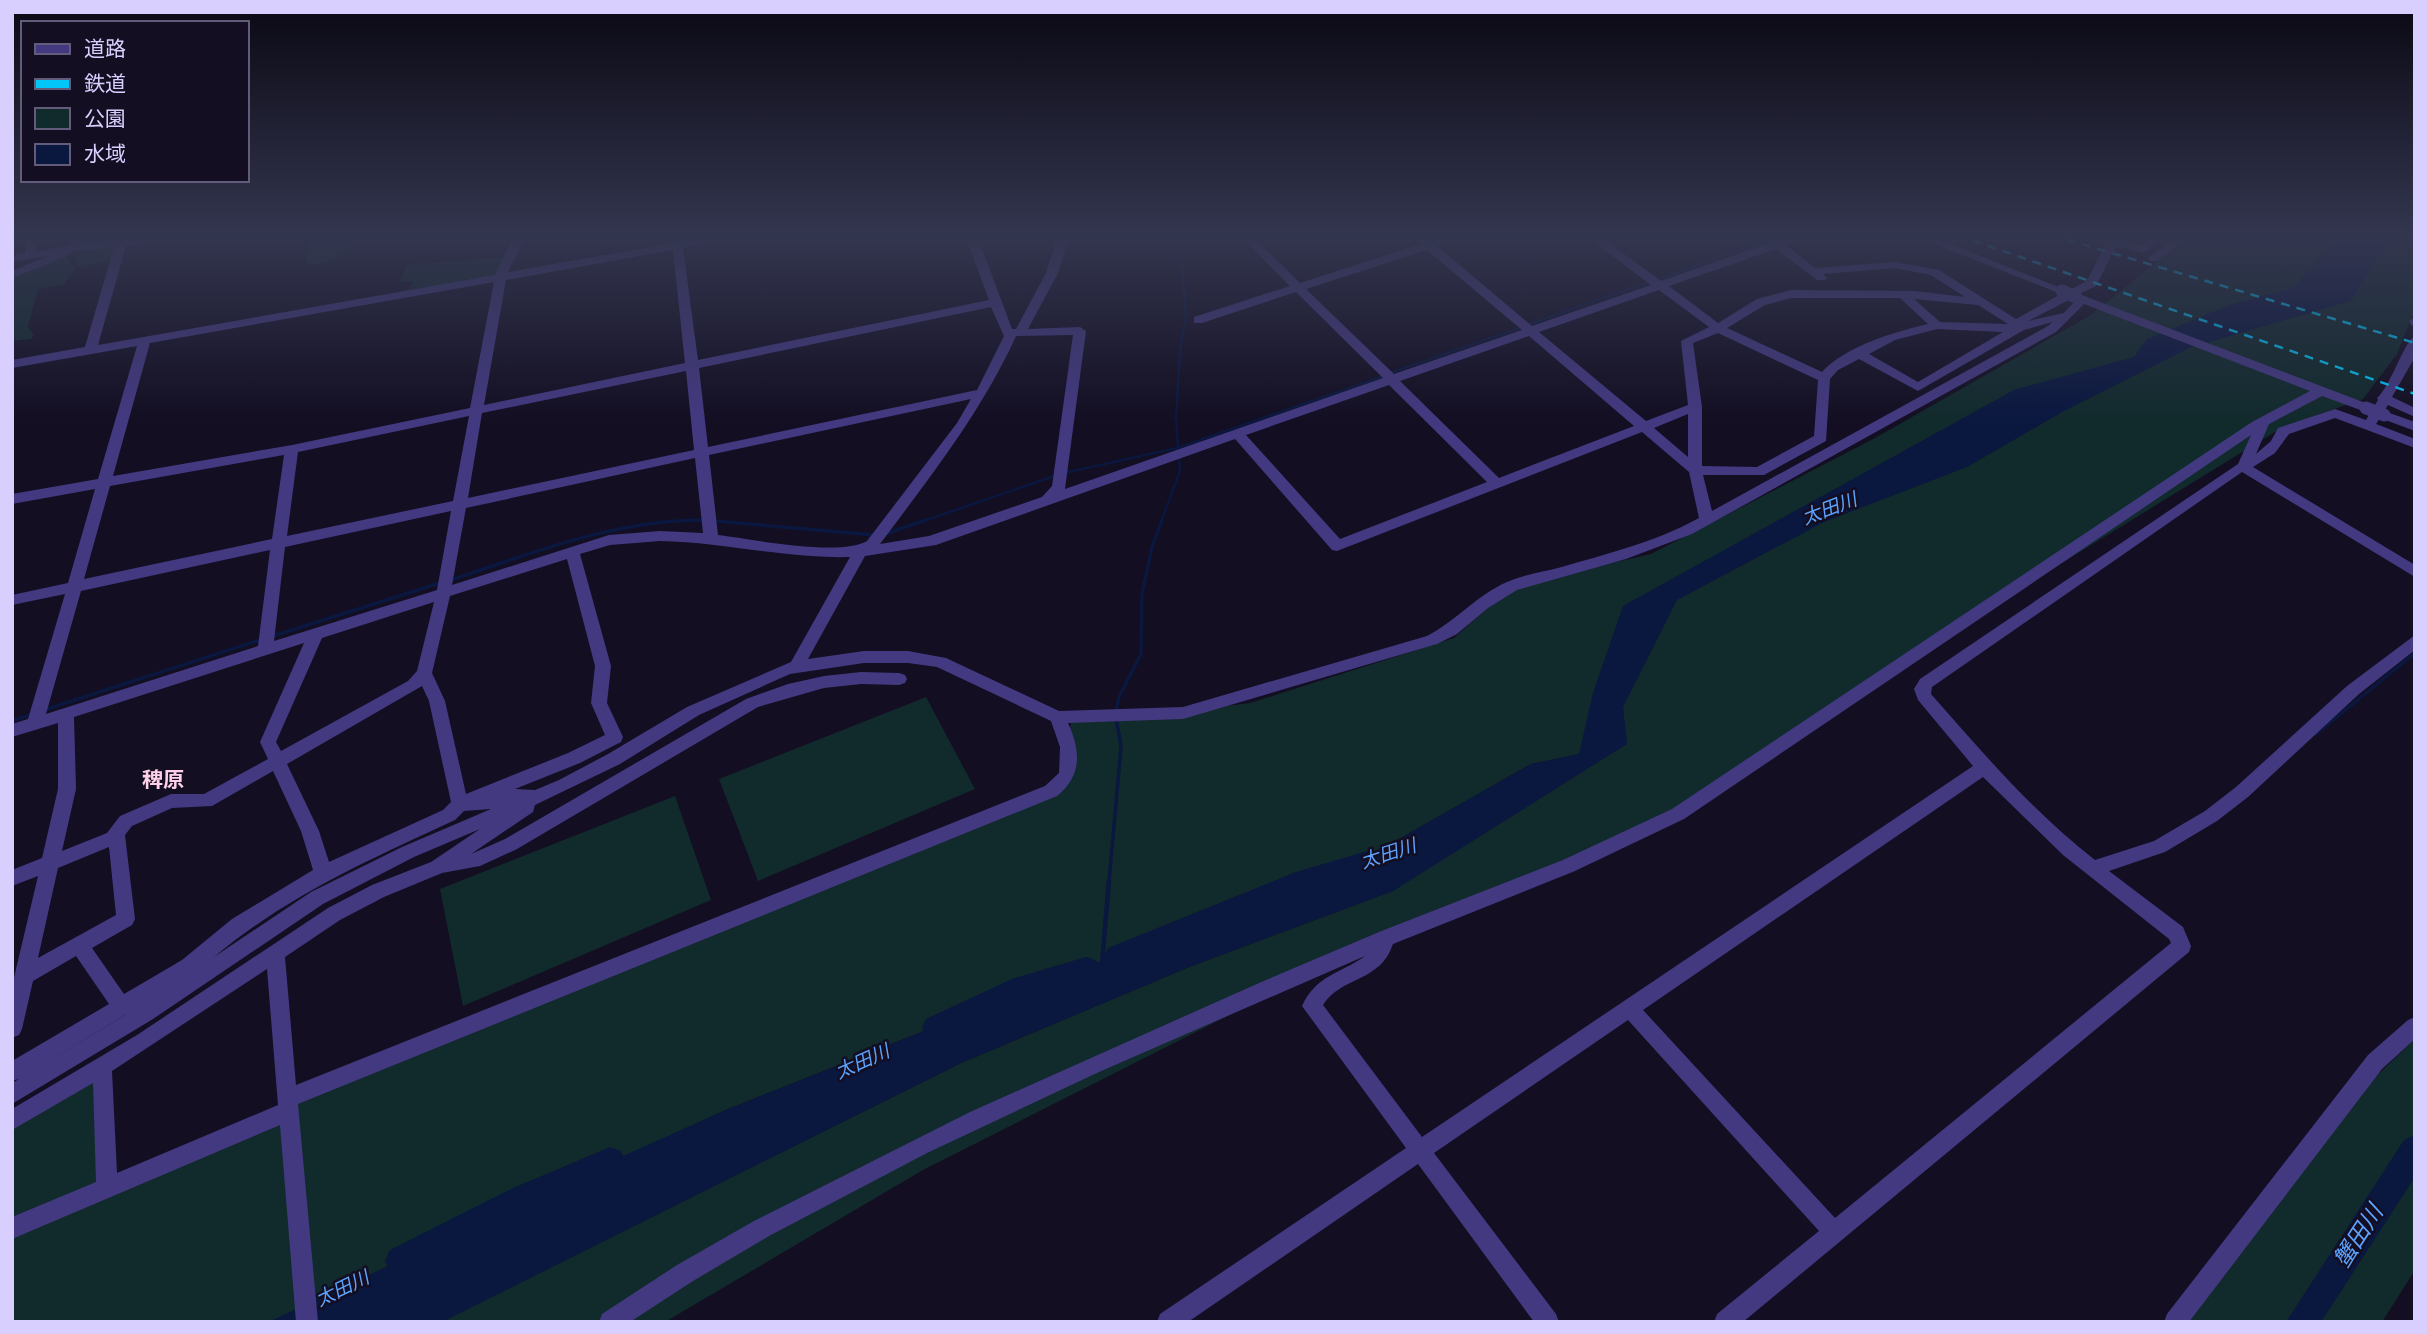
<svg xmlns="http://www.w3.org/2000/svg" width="2427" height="1334" font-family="Helvetica,'Noto Sans JP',sans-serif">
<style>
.green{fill:#112a2c}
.water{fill:#0a173f}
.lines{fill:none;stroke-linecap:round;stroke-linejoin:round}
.stream-far2{stroke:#0a173f;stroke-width:2.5}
.stream-far1{stroke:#0a173f;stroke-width:3.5}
.stream{stroke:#0a173f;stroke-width:4.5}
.river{fill:#0a173f;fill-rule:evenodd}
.minor{fill:#433981;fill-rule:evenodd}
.rail{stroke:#02c6f8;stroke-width:2.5;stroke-dasharray:9 7;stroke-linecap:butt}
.minor-bridge{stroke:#433981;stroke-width:13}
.labels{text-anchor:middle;stroke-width:5;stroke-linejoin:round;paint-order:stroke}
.water-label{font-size:19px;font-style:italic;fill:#5da3fe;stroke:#130e22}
.quarter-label{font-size:21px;font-weight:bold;fill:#ffd1e9;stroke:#130e22}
.near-water-label{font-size:23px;font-style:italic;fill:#5da3fe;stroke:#130e22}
</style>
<rect width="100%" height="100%" fill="#130e22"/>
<path class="green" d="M 358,235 C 355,253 325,264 309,265 L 306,261 L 308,240 L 316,235 Z
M 2190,235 L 2415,235 L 2415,309 L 2397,354 L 2363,399 L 2283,427 L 1927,646 L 1624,842 L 1356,951 L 923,1170 L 665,1322 L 441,1322 L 961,1063 L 1189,967 L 1393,891 L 1579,754 L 1531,764 L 1343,871 L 1057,978 L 728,1109 L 269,1322 L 12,1322 L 12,1129 L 102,1066 L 107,1184 L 499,1014 L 1061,784 L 1072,717 L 1163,714 L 1250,703 L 1454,638 L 1512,586 L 1651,554 L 1875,438 L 2091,315 Z
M 116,245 L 110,260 L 80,268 L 72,252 Z
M 65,256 L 75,268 L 64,284 L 38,289 L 28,327 L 34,335 L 31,339 L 12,341 L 12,276 Z
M 508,257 L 501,274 L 407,294 L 413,281 L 399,282 L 407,265 Z
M 926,697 L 975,789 L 758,881 L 719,779 Z
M 675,796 L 711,900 L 463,1006 L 440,889 Z
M 2415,1039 L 2415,1270 L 2382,1322 L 2187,1322 L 2368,1084 Z"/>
<path class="water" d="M 2339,235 L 2391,235 L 2351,301 L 2189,348 L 2064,411 L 1967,467 L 1824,522 L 1677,600 L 1623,707 L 1627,744 L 1393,891 L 1189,967 L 961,1063 L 444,1321 L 269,1322 L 583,1174 L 728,1109 L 1057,978 L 1343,871 L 1531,764 L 1579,754 L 1593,693 L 1623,606 L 2014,390 L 2134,357 L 2147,339 L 2232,304 L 2294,288 Z"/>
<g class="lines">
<path class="stream-far2" d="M 1775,238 L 1785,235
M 1657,280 L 1769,240
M 1527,325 L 1649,282
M 1390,373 L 1520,328
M 1064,473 L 1177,448 L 1381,377
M 715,521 L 722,522
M 657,522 L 704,520
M 921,522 L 1057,475
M 1161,522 L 1180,471 L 1176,418 L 1180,351 L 1186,317 L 1180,235"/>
<path class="stream-far1" d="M 715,521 L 874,535
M 885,534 L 926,520
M 451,580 C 535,552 615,520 704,520
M 270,637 L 440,583
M 44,710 L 263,639
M 1116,711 L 1119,697 L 1141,654 L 1142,594 L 1152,547 L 1162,520
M 12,721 L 33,714
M 2316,734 L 2415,653
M 1109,882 L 1121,746 L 1116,718"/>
<path class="stream" d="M 1102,964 L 1109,880"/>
<path class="river" d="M 1371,850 L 1380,853 L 1384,861 L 1380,869 L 1309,890 L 1118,969 L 1108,966 L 1104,957 L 1108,948 L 1296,872 Z
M 1086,957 L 1096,960 L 1100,969 L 1096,978 L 1027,999 L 936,1041 L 926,1037 L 922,1028 L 926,1019 L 1012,979 Z
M 2415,1135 L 2415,1177 L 2321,1322 L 2286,1322 L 2404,1140 Z
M 610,1147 L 621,1151 L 625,1162 L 621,1173 L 533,1211 L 412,1272 L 401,1277 L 390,1272 L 385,1261 L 390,1250 L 511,1189 Z"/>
<path class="minor" d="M 22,235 L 34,235 L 37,251 L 66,246 L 80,235 L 93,235 L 83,243 L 163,235 L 198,235 L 192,238 L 126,246 L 98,345 L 495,275 L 514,235 L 526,235 L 508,272 L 720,235 L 744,235 L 738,238 L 683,248 L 698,360 L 989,300 L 965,235 L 977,235 L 1012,329 L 1016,329 L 1046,273 L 1058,235 L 1070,235 L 1058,273 L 1028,329 L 1080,327 L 1086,331 L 1065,489 L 1383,378 L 1296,292 L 1202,323 L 1194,323 L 1194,317 L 1290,286 L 1239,235 L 1251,235 L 1300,283 L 1421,244 L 1411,235 L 1424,235 L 1431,241 L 1450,235 L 1467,235 L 1437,246 L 1532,326 L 1651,285 L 1585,235 L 1598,235 L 1661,281 L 1769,243 L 1759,235 L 1772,235 L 1779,240 L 1794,235 L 1810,235 L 1786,245 L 1815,268 L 1895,262 L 1939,270 L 2016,319 L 2061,294 L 1912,235 L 1928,235 L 2068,291 L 2087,281 L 2106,243 L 2087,235 L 2104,235 L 2141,246 L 2154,235 L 2167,235 L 2143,253 L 2116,246 L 2096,286 L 2079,294 L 2371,405 L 2373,408 L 2366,412 L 2322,396 L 2269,424 L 2256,454 L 2271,441 L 2278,428 L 2335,409 L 2366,420 L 2378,400 L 2377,398 C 2391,386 2404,341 2415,336 L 2415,357 L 2392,397 L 2415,408 L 2415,417 L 2388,405 L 2384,411 L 2415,422 L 2415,431 L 2380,418 L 2376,424 L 2415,439 L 2415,448 L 2335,418 L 2289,434 L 2275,453 L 2253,467 L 2415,565 L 2415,577 L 2242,472 L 1932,687 L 1931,694 C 1982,752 2033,812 2095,860 L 2154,841 L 2205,811 L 2236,787 L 2347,686 L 2415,635 L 2415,650 L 2359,694 L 2248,797 L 2217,821 L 2165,852 L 2109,871 L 2183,927 L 2191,946 L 2189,952 L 1743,1322 L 1714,1322 L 1717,1314 L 1819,1231 L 1628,1020 L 1434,1153 L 1556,1314 L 1559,1322 L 1534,1322 L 1418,1164 L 1188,1322 L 1157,1322 L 1160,1314 L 1406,1148 L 1302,1006 C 1316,975 1340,974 1365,956 L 1099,1072 L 927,1153 L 769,1236 L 693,1281 L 630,1322 L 599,1322 L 602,1314 L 677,1265 L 754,1221 L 970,1112 L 1259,983 L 1379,932 L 1563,860 L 1672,809 L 2252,422 L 2310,391 L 2084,304 L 2056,332 L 1692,534 L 1626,559 L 1517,590 L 1488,608 L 1457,634 L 1437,644 L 1183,719 L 1068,723 C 1081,751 1082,776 1057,796 L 298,1104 L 318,1322 L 296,1322 L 280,1125 L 12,1239 L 12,1217 L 96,1182 L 93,1083 L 12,1130 L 12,1109 L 137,1035 L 328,908 L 372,885 L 431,862 L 480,829 L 414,857 L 323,904 L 153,1019 L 12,1104 L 12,1083 L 19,1079 L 12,1081 L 12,1061 L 109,1004 L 76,956 L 33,981 L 22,1029 L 19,1035 L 12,1038 L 12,986 L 38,876 L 12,886 L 12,870 L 42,858 L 58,789 L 58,723 L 12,737 L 12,724 L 28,719 L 65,594 L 12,605 L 12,595 L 68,583 L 95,489 L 12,504 L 12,494 L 98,479 L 137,346 L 12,368 L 12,360 L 85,347 L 114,247 L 73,251 L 67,256 L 12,278 L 12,271 L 48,256 L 12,262 L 12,255 L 25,253 L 26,245 ZM 1776,249 L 1817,280 L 1825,280 L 1827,278 L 1823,274 L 1895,268 L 1931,275 L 1965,297 L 1915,291 L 1791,290 L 1757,299 L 1718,323 L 1669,286 ZM 673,250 L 685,363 L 484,405 L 506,280 ZM 1427,250 L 1522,330 L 1394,374 L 1306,289 ZM 494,282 L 470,408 L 292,445 L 113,476 L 150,343 ZM 1659,290 L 1709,327 L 1681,341 L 1688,405 L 1646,421 L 1539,332 ZM 1791,298 L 1900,298 L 1928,324 C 1894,332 1846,346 1822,372 L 1727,328 L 1765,305 ZM 1914,299 L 1978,305 L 2008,324 L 1940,322 ZM 2071,299 L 2075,301 L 2064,313 L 2028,321 ZM 991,307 L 1004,336 L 977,390 L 708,447 L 699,368 ZM 2052,322 L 2048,326 L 1712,511 L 1703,475 L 1764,475 L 1826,441 L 1830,379 L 1838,370 L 1859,359 L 1918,391 L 2024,330 ZM 1937,329 L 2003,332 L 1918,382 L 1869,354 L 1895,340 ZM 1718,333 L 1818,380 L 1814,436 L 1757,467 L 1702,466 L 1702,407 L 1693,343 ZM 1073,335 L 1052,486 L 1042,497 L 929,536 L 880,544 C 930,477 981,413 1016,336 ZM 1529,336 L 1634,426 L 1499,478 L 1400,381 ZM 686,371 L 694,450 L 468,498 L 482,413 ZM 1389,385 L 1487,482 L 1340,539 L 1246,435 ZM 971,399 L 957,423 L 867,541 C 839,557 752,539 718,535 L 709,455 ZM 1688,414 L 1688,457 L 1654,428 ZM 469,416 L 453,501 L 287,536 L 298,452 ZM 1642,432 L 1689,472 L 1699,518 C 1656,542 1606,554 1558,568 C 1542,572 1522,575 1507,582 C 1477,595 1456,621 1427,636 L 1183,707 L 1059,711 L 946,658 L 908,651 L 864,651 L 808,659 L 865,556 L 936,545 L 1235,439 L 1332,550 L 1337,551 ZM 2251,435 L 2238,464 L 1920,679 L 1914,689 L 1918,700 L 1973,766 L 1422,1137 L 1323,1005 C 1341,976 1380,983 1393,944 L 1575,871 L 1684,819 ZM 284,455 L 272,539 L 84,579 L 110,486 ZM 695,458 L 703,533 L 660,531 L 609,535 L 452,585 L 466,508 ZM 451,511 L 437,590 L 274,641 L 285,547 ZM 660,541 C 723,542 786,559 850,557 L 791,662 L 687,707 L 608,754 L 559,780 L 535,790 L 515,789 L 580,763 L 621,742 L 623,737 L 607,703 L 611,666 L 580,554 L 610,545 ZM 270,550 L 258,646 L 46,714 L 81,591 ZM 567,559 L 595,666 L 591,703 L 605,735 L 568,753 L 466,794 L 445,701 L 432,673 L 450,596 ZM 434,602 L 417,671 L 408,681 L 281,751 L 276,742 L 322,638 ZM 304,643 L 260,742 L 268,759 L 204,794 L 171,794 L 120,816 L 107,833 L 62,851 L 76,789 L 74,717 ZM 864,663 L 908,663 L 937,667 L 1051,721 L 1060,747 L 1059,773 L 1045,786 L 296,1085 L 285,957 L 340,920 L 384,897 L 442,873 L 480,866 L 517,849 L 758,707 L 824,688 L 861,684 L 899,685 L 905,683 L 907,679 L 905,675 L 899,673 L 861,672 L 824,676 L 788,684 L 746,699 L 505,839 L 471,854 L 533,812 L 535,805 L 620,764 L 699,715 L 790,674 ZM 422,686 L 429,701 L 451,802 L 443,810 L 329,862 L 319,831 L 287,764 ZM 273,771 L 301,831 L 313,870 L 232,919 L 182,960 L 124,994 L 92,948 L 132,925 L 135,919 L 125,835 L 132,826 L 172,808 L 212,806 ZM 1983,777 L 2063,855 L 2169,939 L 2171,943 L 1835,1218 L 1643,1010 ZM 491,809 L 402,847 L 311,892 L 214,957 C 290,894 367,861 455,820 L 464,811 ZM 109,847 L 116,915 L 38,958 L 58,868 ZM 267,969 L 278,1105 L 117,1173 L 112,1071 ZM 127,1014 L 29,1073 L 125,1015 Z
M 2180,235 L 2193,235 L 2157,261 L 2149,261 L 2149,257 Z
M 2415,317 L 2415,326 L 2411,325 L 2409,321 Z
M 2415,1017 L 2415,1039 L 2382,1069 L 2189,1322 L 2164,1322 L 2167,1314 L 2368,1055 L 2408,1020 Z"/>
<path class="rail" d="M 1957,235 L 2415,394
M 2051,235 L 2415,343"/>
<path class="minor-bridge" d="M 2062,291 L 2076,297
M 2366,408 L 2384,415"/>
</g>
<linearGradient id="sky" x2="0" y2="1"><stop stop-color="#0a0813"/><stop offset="0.56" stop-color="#33364f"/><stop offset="1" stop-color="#33364f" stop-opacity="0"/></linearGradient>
<rect width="2427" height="422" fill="url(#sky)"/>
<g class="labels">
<g class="water-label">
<text transform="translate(1829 508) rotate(-21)" y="7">太田川</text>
<text transform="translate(1388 853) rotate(-18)" y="7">太田川</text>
<text transform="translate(862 1061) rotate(-24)" y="7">太田川</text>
<text transform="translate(342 1288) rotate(-26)" y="7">太田川</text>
</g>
<g class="quarter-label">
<text x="163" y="787">稗原</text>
</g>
<g class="near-water-label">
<text transform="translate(2358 1236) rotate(-57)" y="8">蟹田川</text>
</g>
</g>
<rect width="2427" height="1334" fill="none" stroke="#d9cfff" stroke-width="28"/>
<rect x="21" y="21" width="228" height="161" fill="#130e22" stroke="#625b7a" stroke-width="2"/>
<rect x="35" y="44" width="35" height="10" fill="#433981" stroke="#625b7a" stroke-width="2"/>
<text x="84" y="56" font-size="21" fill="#d9cfff">道路</text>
<rect x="35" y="79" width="35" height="10" fill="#02c6f8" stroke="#625b7a" stroke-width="2"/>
<text x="84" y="91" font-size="21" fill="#d9cfff">鉄道</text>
<rect x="35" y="108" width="35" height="21" fill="#112a2c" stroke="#625b7a" stroke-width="2"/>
<text x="84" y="126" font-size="21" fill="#d9cfff">公園</text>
<rect x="35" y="144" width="35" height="21" fill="#0a173f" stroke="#625b7a" stroke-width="2"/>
<text x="84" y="161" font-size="21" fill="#d9cfff">水域</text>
</svg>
